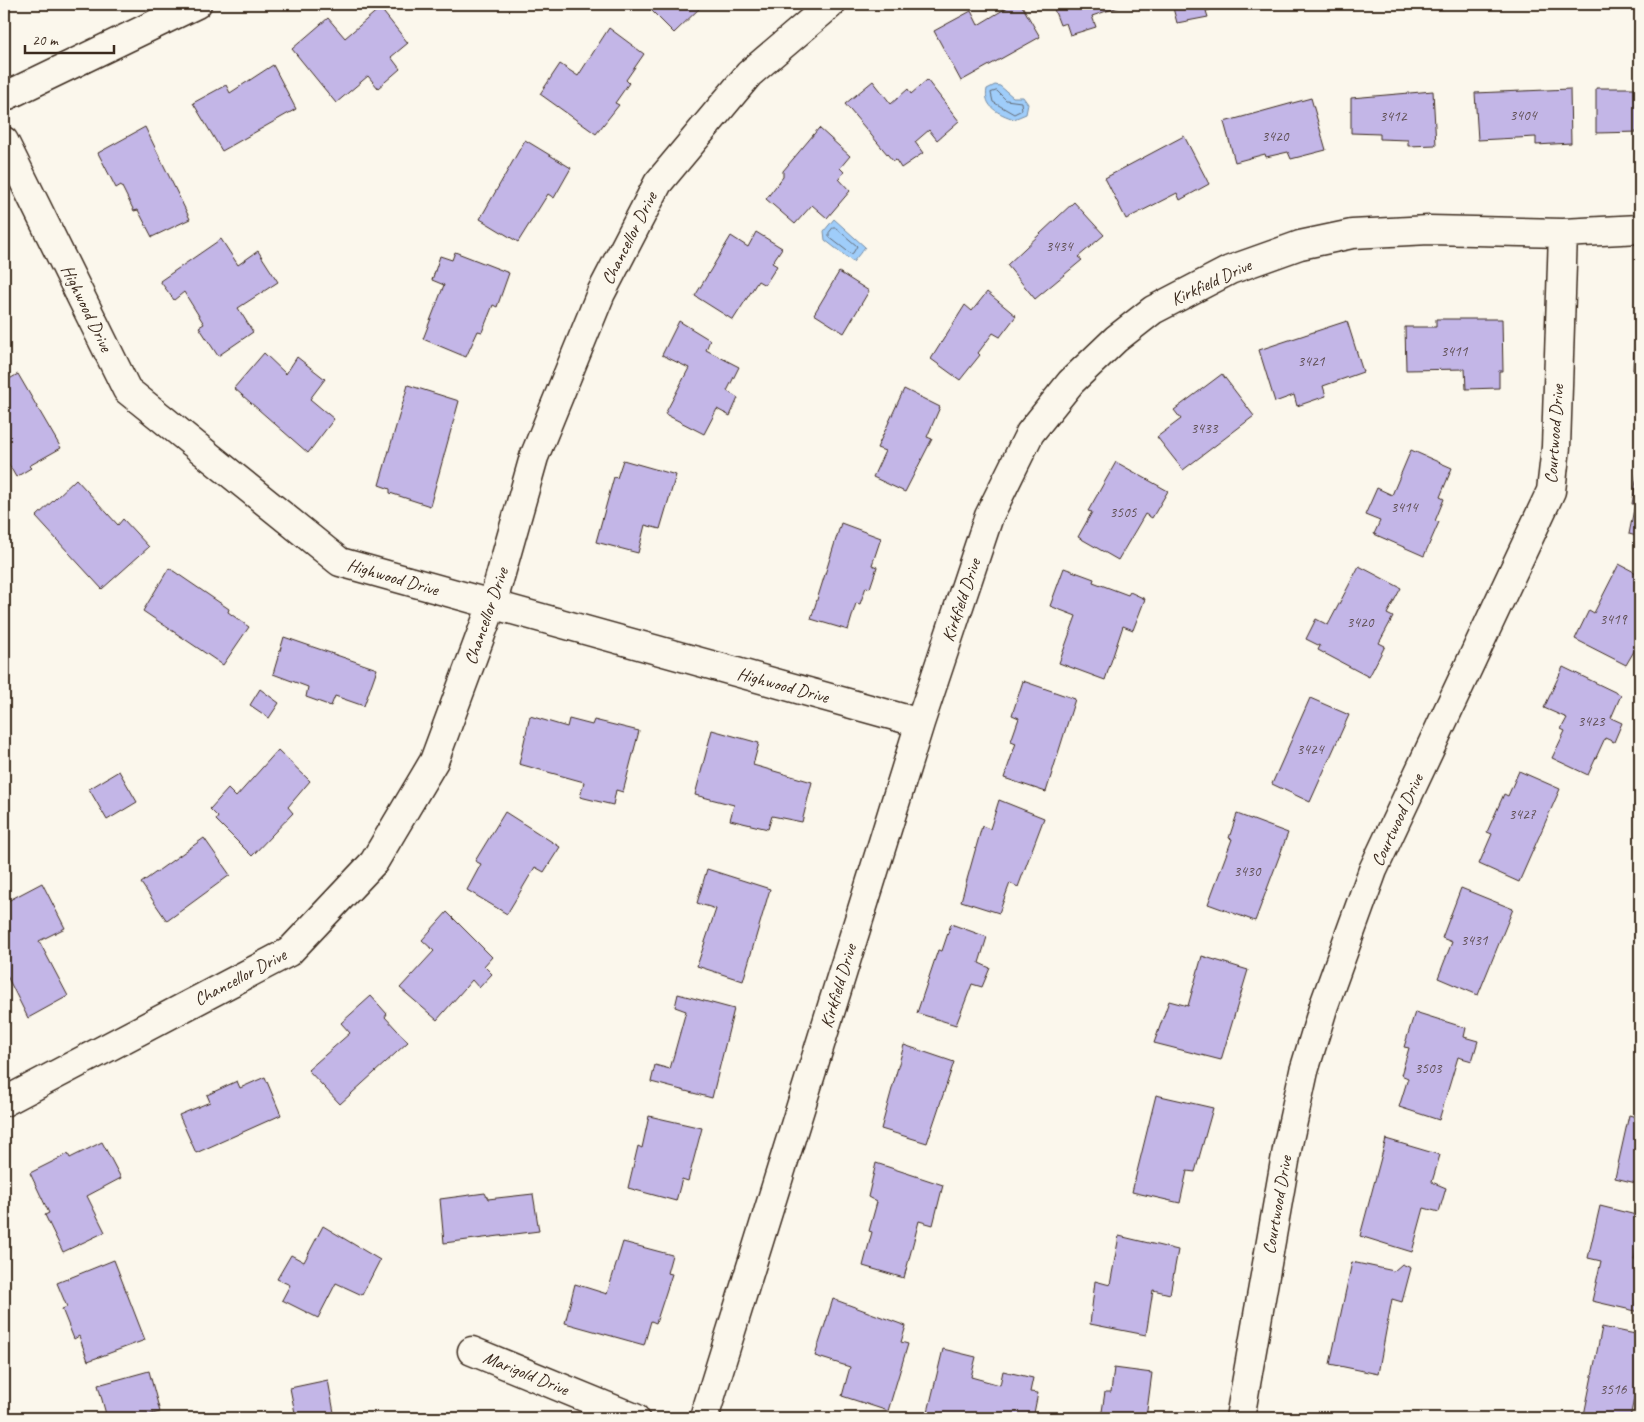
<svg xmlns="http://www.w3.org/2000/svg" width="1644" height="1422" font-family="Caveat,sans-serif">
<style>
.water{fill:#9fcdfa;stroke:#778ca2}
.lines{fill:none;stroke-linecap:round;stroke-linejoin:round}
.shore{stroke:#636b76;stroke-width:1}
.building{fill:#c3b6e7;stroke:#3b2a1e}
.minor-casing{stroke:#3b2a1e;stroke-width:31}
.minor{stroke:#fbf7ec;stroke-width:28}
.labels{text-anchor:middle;stroke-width:5;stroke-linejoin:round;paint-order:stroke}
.number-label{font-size:15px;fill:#5d4d50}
.street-label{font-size:18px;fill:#3b2a1e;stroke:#fbf7ec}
</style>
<rect width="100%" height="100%" fill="#fbf7ec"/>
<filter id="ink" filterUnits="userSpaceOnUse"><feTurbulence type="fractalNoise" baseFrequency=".02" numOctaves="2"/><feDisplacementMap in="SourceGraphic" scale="10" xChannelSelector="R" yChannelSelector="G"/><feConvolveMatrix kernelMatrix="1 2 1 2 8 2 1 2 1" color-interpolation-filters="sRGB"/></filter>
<g filter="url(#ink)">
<path class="water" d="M 995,85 L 1000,86 L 1013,97 L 1023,97 L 1028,104 L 1026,114 L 1014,119 C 999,114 983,107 987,89 Z
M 834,219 L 865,247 L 853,262 L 825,240 L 824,231 Z"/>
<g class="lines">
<path class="shore" d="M 997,91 L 1006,100 L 1021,102 L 1022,110 L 1014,114 L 993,102 L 991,93 Z
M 833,228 L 836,228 L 857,246 L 853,253 L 851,254 L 829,237 L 829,233 Z"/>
</g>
<path class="building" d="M 651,4 L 704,4 L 674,33 L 648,7 Z
M 1013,4 L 1021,4 L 1040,37 L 961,81 L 934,31 L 971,11 L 978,25 Z
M 1052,4 L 1127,4 L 1092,16 L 1096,27 L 1070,35 L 1066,23 L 1060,25 Z
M 1172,4 L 1222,4 L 1223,6 L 1206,11 L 1208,17 L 1177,23 Z
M 380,8 L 408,43 L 391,57 L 400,69 L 378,88 L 368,76 L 336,103 L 292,49 L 328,18 L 345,38 Z
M 609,28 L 644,54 L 626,80 L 629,83 L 615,103 L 619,105 L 596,134 L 540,94 L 560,64 L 578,76 Z
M 273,65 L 296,109 L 222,151 L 193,103 L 226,85 L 230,93 Z
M 927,80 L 959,121 L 937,140 L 929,130 L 915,142 L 923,153 L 901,168 L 896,160 L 893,161 L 845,104 L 873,81 L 891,104 L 908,89 L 911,94 Z
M 1596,88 L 1640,88 L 1640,132 L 1596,133 Z
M 1570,89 L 1571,143 L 1536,145 L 1536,137 L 1478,140 L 1475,93 Z
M 1433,91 L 1436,145 L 1408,146 L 1408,140 L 1380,139 L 1380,134 L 1351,133 L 1351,98 Z
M 1311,98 L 1326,150 L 1291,159 L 1288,152 L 1266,157 L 1265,154 L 1235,162 L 1224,122 Z
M 145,127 L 190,219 L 152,237 L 138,210 L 134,211 L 121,185 L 116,188 L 98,153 Z
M 819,128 L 850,156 L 840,168 L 844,172 L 839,179 L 850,191 L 827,218 L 812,205 L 795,224 L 766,199 L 783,177 L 783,171 Z
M 1184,136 L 1209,184 L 1180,200 L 1177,193 L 1126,219 L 1105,178 Z
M 525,140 L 571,168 L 554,198 L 548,194 L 518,242 L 480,219 Z
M 1074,202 L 1104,235 L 1078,257 L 1082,260 L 1035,299 L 1007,265 Z
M 756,232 L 782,248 L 772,263 L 777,266 L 765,285 L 758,281 L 733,320 L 695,296 L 731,236 L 748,247 Z
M 221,239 L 238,265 L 258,251 L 278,282 L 238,308 L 253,332 L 218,356 L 199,327 L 204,324 L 184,292 L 174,300 L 160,281 Z
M 455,252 L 509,273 L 497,307 L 493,305 L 482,332 L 478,331 L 466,357 L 423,339 L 444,285 L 432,280 L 440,256 L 452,260 Z
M 839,272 L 869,291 L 844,333 L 814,314 Z
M 987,292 L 1016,316 L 1000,337 L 993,333 L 978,353 L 980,355 L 960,380 L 931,359 L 965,305 L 972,311 Z
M 1436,319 L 1502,319 L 1503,371 L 1499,371 L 1499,388 L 1466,389 L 1465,369 L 1406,370 L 1405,327 L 1436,327 Z
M 679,321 L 710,340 L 706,350 L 739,367 L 727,391 L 738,398 L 730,416 L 717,409 L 704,434 L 665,414 L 689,368 L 662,355 Z
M 1347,321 L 1363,372 L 1323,386 L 1326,396 L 1297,406 L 1294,395 L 1275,402 L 1259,350 Z
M 1635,329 L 1640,329 L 1640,370 L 1633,370 Z
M 264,353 L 286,374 L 297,357 L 325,379 L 310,399 L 334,419 L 308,453 L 234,388 Z
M 18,374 L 61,448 L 29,466 L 31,468 L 16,477 L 4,456 L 4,382 Z
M 1222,374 L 1254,416 L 1183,470 L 1157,437 L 1181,419 L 1174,410 Z
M 408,385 L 459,401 L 430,506 L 390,493 L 390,489 L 379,485 Z
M 904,389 L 940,407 L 927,437 L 932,439 L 905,492 L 873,477 L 885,451 L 877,448 Z
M 1411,450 L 1452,468 L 1440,497 L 1444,499 L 1435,521 L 1439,522 L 1424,556 L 1374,534 L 1380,521 L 1365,515 L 1377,488 L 1392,495 Z
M 1640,459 L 1640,537 L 1629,534 L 1635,504 L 1632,504 Z
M 623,460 L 676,475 L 660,529 L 645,525 L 638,553 L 596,542 L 614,477 L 617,478 Z
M 1116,462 L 1168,491 L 1152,518 L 1145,514 L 1118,560 L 1078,537 L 1092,512 L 1088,511 Z
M 76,479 L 118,525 L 123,519 L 149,547 L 102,589 L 36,517 Z
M 841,523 L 881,538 L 872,565 L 877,567 L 870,588 L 866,587 L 860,604 L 856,603 L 848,630 L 811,619 Z
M 1619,564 L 1640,575 L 1640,641 L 1626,665 L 1575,639 L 1589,610 L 1594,613 Z
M 1359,566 L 1401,588 L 1387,614 L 1393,617 L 1379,643 L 1385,646 L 1369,677 L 1318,650 L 1320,646 L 1306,639 L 1316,619 L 1328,625 Z
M 169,568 L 229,609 L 228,612 L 249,627 L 223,665 L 143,611 Z
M 1064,568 L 1094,579 L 1093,582 L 1128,595 L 1130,592 L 1145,599 L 1133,630 L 1123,626 L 1105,680 L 1059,663 L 1076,616 L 1050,606 Z
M 284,637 L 377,669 L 364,706 L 335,696 L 331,706 L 306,697 L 308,687 L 273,674 Z
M 1563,667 L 1621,695 L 1611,718 L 1622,723 L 1614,742 L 1605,738 L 1588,775 L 1552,758 L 1565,731 L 1561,729 L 1567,718 L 1544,708 Z
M 1023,681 L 1075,699 L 1046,792 L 1004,778 L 1016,743 L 1011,741 L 1019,718 L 1012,715 Z
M 260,689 L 279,703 L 269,718 L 250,705 Z
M 1310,698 L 1349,715 L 1310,802 L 1272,784 Z
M 530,716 L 567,727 L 569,719 L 592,725 L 594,720 L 639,731 L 623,792 L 616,790 L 613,805 L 580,797 L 584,782 L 519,764 Z
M 712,730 L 759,743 L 753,765 L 812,782 L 802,822 L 772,816 L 768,829 L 730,820 L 734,805 L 695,795 Z
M 278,750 L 310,781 L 288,807 L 293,813 L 252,856 L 216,820 L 218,817 L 210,809 L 228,789 L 236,797 Z
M 119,771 L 137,802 L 107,820 L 89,789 Z
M 1519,771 L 1560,789 L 1519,882 L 1479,864 L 1492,834 L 1487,832 L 1504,794 L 1508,796 Z
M 999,800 L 1044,818 L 1018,887 L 1010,883 L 999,913 L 961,901 L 982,826 L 990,829 Z
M 505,812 L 560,847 L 544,872 L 535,867 L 507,914 L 467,890 L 481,864 L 475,861 Z
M 1237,814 L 1288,833 L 1255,921 L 1208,904 L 1232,839 L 1229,838 Z
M 204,838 L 230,875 L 167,921 L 141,883 Z
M 707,869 L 770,889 L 743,981 L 697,966 L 716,909 L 697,903 Z
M 42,883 L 65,928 L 39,941 L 68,996 L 28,1018 L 4,970 L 4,903 Z
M 1461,888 L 1513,909 L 1478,995 L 1438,978 L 1452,942 L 1442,938 Z
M 447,912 L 492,957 L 484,966 L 492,974 L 479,988 L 472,980 L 437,1020 L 400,988 L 434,951 L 422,940 Z
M 951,924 L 987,937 L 979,963 L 990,968 L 982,987 L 972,984 L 956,1025 L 917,1013 L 938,950 L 942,951 Z
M 1202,956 L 1248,970 L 1221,1060 L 1154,1043 L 1169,1001 L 1188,1006 Z
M 678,994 L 734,1009 L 712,1098 L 651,1082 L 655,1065 L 670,1069 L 686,1011 L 675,1007 Z
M 371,996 L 387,1014 L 385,1017 L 408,1042 L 340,1104 L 308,1070 L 350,1033 L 341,1023 Z
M 1415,1012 L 1466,1028 L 1464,1037 L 1478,1041 L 1472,1061 L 1458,1057 L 1439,1120 L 1399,1107 L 1408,1078 L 1401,1075 L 1409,1048 L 1404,1047 Z
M 904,1045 L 954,1062 L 927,1143 L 881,1129 Z
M 265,1077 L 281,1115 L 196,1153 L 179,1115 L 210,1102 L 207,1095 L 237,1081 L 240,1088 Z
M 1156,1095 L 1213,1108 L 1195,1172 L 1187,1171 L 1180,1203 L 1132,1192 Z
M 1629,1115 L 1640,1118 L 1640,1184 L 1615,1178 Z
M 649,1116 L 702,1128 L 688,1181 L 682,1179 L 676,1201 L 628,1188 L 638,1146 L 642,1148 Z
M 1386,1139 L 1440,1155 L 1432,1182 L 1446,1188 L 1439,1212 L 1424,1208 L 1412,1252 L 1360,1236 Z
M 102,1142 L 121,1178 L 87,1196 L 105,1232 L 63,1252 L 45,1215 L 49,1213 L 30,1173 L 68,1154 L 70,1158 Z
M 876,1163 L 943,1185 L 933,1225 L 919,1221 L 904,1278 L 863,1266 L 872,1232 L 869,1231 L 877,1202 L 868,1197 Z
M 485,1193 L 488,1199 L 533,1194 L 539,1231 L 444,1243 L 440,1199 Z
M 1600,1206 L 1640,1216 L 1640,1234 L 1634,1260 L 1640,1262 L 1640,1312 L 1592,1301 L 1601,1261 L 1588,1258 Z
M 323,1226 L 380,1260 L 362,1295 L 336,1283 L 318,1318 L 282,1300 L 290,1285 L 277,1279 L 291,1255 L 304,1262 Z
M 1119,1236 L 1178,1250 L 1170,1294 L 1153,1290 L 1146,1335 L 1090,1324 L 1095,1281 L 1110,1285 Z
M 623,1242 L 672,1255 L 667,1273 L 672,1274 L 656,1323 L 651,1321 L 644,1345 L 565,1323 L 575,1284 L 607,1294 Z
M 114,1260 L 145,1340 L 88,1361 L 79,1336 L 74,1339 L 62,1309 L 67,1307 L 57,1283 Z
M 1352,1262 L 1394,1271 L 1402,1264 L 1411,1268 L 1402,1302 L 1392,1299 L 1378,1374 L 1330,1364 Z
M 833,1299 L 906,1326 L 901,1342 L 908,1344 L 888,1411 L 842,1396 L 850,1367 L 815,1356 Z
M 1602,1327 L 1640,1335 L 1640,1369 L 1630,1418 L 1602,1418 L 1584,1415 Z
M 943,1349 L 976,1357 L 971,1377 L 1000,1385 L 1003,1371 L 1033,1378 L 1030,1392 L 1038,1393 L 1033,1418 L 955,1418 L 928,1412 Z
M 1114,1368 L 1152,1373 L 1146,1418 L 1101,1418 L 1105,1392 L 1111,1392 Z
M 149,1371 L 160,1412 L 147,1415 L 148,1418 L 107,1418 L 98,1385 Z
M 328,1380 L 335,1418 L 296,1418 L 290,1388 Z"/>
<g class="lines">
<g class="minor-casing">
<path id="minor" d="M 4,97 L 197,4
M 4,141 L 127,390 L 340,562 L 920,723
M 4,1102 L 289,952 L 374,862 L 434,761 L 492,605 L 534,457 L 601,293 L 658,183 L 749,74 L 831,4
M 472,1351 L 635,1418
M 704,1418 L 920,723 L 989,516 L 1030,433 L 1071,382 L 1116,339 L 1153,310 L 1230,270 L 1300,245 L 1352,234 L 1429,230 L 1563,233 L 1640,229
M 1240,1418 L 1288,1144 L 1304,1071 L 1324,1005 L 1373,870 L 1551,491 L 1556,447 L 1563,233"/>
</g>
<use href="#minor" class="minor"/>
</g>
</g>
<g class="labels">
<g class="number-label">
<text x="1523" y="120">3404</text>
<text x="1393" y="121">3412</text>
<text x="1275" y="141">3420</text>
<text x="1059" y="251">3434</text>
<text x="1454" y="356">3411</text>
<text x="1311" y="366">3421</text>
<text x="1204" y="433">3433</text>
<text x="1404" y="512">3414</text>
<text x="1123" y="517">3505</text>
<text x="1613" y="624">3419</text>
<text x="1360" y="627">3420</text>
<text x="1591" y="726">3423</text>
<text x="1310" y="754">3424</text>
<text x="1522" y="819">3427</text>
<text x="1247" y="876">3430</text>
<text x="1474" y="945">3431</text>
<text x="1428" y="1073">3503</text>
<text x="1613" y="1394">3516</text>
</g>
<g class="street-label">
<text transform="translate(629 238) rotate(-63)" y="6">Chancellor Drive</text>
<text transform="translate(1211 282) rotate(-25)" y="6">Kirkfield Drive</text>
<text transform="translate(87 308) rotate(64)" y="6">Highwood Drive</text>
<text transform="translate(1554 434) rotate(-86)" y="6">Courtwood Drive</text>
<text transform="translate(393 577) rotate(16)" y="6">Highwood Drive</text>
<text transform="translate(961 600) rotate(-71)" y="6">Kirkfield Drive</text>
<text transform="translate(486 616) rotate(-71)" y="6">Chancellor Drive</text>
<text transform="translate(783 685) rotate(15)" y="6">Highwood Drive</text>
<text transform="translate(1397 820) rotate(-65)" y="6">Courtwood Drive</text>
<text transform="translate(240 977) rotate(-28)" y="6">Chancellor Drive</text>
<text transform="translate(838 986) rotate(-73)" y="6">Kirkfield Drive</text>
<text transform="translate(1277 1205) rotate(-80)" y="6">Courtwood Drive</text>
<text transform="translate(526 1373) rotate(22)" y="6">Marigold Drive</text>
</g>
</g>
<rect width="1644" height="1422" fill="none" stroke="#fbf7ec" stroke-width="20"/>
<rect x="10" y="10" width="1624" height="1402" fill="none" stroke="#3b2a1e" stroke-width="2" filter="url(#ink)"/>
<path d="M25 45v8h89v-8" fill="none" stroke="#3b2a1e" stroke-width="2.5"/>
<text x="32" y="45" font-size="15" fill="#3b2a1e" stroke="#fbf7ec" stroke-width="4" paint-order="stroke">20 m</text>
</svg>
